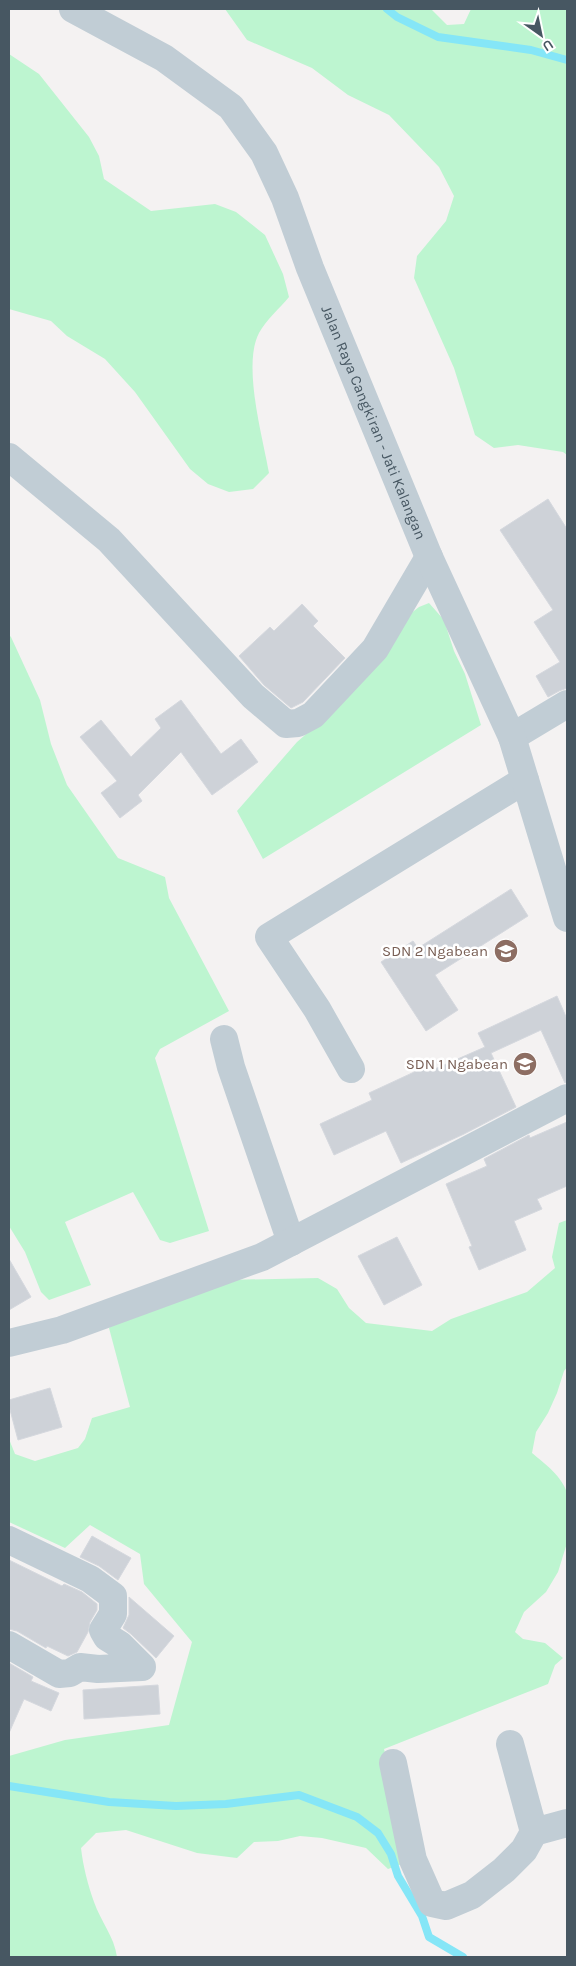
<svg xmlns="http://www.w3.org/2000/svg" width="576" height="1966" font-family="Karla,sans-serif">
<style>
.green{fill:#bdf5d0}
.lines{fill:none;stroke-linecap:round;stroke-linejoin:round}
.stream{stroke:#85e6f7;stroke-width:8}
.building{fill:#ced2d8;stroke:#d5d8de}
.minor{stroke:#c1cdd5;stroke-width:28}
.tertiary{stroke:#c1cdd5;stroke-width:28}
.labels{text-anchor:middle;stroke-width:5;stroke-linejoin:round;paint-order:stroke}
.street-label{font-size:15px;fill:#475762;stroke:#fff}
.education-label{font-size:15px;fill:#785e54;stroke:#fff;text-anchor:end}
</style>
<rect width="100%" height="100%" fill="#f4f2f2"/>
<path class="green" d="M 225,9 L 431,9 L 447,25 L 464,24 L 471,9 L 567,9 L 567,455 L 563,452 L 518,445 L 494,448 L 475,435 L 454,368 L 414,278 L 417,256 L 446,221 L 454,196 L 439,167 L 389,115 L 348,95 L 312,68 L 247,40 Z
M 9,54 L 39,74 L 89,137 L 99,156 L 104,179 L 151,211 L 215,204 L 236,212 L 265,235 L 283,274 L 289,297 C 280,308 266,320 259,333 C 242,365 263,438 269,473 L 253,489 L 229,492 L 208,484 L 190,469 L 135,392 L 105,359 L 67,336 L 51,321 L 9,309 Z
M 429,603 L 444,620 L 454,651 L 465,674 L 481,725 L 263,859 L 237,811 L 297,742 L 319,723 L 410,614 L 419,607 Z
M 9,635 L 11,637 L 40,700 L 51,744 L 67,785 L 118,858 L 165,877 L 169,898 L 229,1011 L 160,1049 L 155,1058 L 209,1231 L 170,1243 L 160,1240 L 133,1192 L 65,1222 L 91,1285 L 49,1300 L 41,1292 L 25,1252 L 9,1226 Z
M 567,1220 L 567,1367 L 564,1371 L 557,1393 L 548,1413 L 536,1432 L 532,1453 C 545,1464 562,1476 567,1493 L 567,1543 L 558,1572 L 546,1592 L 524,1612 L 515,1632 L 523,1639 L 545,1643 L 563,1658 L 555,1665 L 548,1684 L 384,1749 L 413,1860 L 388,1869 L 366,1848 L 322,1838 L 300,1836 L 278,1841 L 254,1842 L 237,1858 L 197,1853 L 126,1830 L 96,1833 L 81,1848 C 83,1866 88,1885 94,1902 C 101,1922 114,1936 117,1957 L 9,1957 L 9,1756 L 65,1740 L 169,1725 L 192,1642 L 144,1584 L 140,1554 L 90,1525 L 65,1548 L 9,1522 L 9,1439 L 15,1454 L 35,1461 L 78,1448 L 85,1439 L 92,1418 L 130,1407 L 109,1328 L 115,1320 L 226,1280 L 318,1278 L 337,1289 L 349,1308 L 366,1323 L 432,1331 L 451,1319 L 527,1292 L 555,1268 L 552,1257 L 559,1223 Z"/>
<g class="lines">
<path class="stream" d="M 387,9 L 397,17 L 438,37 L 531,50 L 567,60
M 9,1786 L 109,1802 L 176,1806 L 226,1804 L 299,1795 L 357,1817 L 378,1833 L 391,1854 L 398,1876 L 422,1916 L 429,1937 L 463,1957"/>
</g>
<path class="building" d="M 548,499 L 567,529 L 567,688 L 559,691 L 548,697 L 536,676 L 560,662 L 534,622 L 553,610 L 500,530 Z
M 302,604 L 318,621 L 313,626 L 345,658 L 303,702 L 291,708 L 264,685 L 239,656 L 270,627 L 274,631 Z
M 181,700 L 221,754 L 241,739 L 258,762 L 212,795 L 181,752 L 138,795 L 142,801 L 120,818 L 101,793 L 117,781 L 80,737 L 101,720 L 131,757 L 161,728 L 155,719 Z
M 511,889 L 528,916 L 435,975 L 458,1010 L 426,1031 L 381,962 L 413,941 L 418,948 Z
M 557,996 L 567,1019 L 567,1082 L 565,1083 L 541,1030 L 491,1053 L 516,1107 L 464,1134 L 401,1163 L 386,1131 L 334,1155 L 320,1124 L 372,1100 L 369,1093 L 425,1067 L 428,1072 L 485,1047 L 478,1033 Z
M 567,1122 L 567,1186 L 537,1199 L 542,1209 L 514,1221 L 526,1250 L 479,1270 L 469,1247 L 472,1246 L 446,1184 L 487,1166 L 484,1159 L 529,1135 L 530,1138 Z
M 397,1237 L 422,1285 L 384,1305 L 358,1256 Z
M 9,1259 L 31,1297 L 9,1310 Z
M 50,1388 L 62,1427 L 18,1440 L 9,1406 L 9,1400 Z
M 92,1536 L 131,1558 L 118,1580 L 99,1566 L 80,1557 Z
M 9,1560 L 62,1586 L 64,1584 L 82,1592 L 97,1604 L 97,1610 L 90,1622 L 88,1632 L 77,1652 L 68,1656 L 47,1646 L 46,1648 L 17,1631 L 9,1629 Z
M 129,1597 L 174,1636 L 156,1658 L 131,1634 L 123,1628 L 129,1615 Z
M 9,1663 L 33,1677 L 31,1681 L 59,1693 L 51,1711 L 24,1699 L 9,1733 Z
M 158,1685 L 160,1714 L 84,1719 L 83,1690 Z"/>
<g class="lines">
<path class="minor" d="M 9,457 L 109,540 L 253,696 L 286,724 L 298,723 L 313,715 L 375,649 L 429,557
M 512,737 L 567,704
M 224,1039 L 231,1067 L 291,1242
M 351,1069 L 317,1009 L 269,937 L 525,780
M 9,1540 L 90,1579 L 113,1596 L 113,1614 L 103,1630 L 107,1637 L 120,1645 L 142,1667 L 98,1669 L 80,1667 L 70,1673 L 59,1674 L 9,1645
M 510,1744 L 534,1832
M 393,1763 L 413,1860 L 432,1903 L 446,1906 L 472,1895 L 504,1870 L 524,1850 L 534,1832 L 567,1823"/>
<g class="tertiary">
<path id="s1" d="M 73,9 L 164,58 L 231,107 L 264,153 L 285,198 L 310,268 L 429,557 L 512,737 L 567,918"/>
<path d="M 9,1343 L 62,1330 L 262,1257 L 567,1098"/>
</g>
</g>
<defs>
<g id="school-disc" transform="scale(1.25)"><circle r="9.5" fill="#8d6e63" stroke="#fff"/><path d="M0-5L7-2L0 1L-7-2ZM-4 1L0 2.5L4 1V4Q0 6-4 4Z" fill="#fff"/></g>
</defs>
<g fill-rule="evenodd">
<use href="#school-disc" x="506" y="951"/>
<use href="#school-disc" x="525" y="1064"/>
</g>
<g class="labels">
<g class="street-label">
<text dy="5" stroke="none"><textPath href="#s1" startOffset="534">Jalan Raya Cangkiran - Jati Kalangan</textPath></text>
</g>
<g class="education-label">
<text x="488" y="956">SDN 2 Ngabean</text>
<text x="508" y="1069">SDN 1 Ngabean</text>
</g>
</g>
<rect width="576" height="1966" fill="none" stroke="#475762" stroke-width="20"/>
<g transform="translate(541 35) rotate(147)" stroke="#ffffff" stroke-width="4" paint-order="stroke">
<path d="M0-4L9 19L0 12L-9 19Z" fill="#475762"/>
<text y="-8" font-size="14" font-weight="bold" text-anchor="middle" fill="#475762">U</text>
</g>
</svg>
